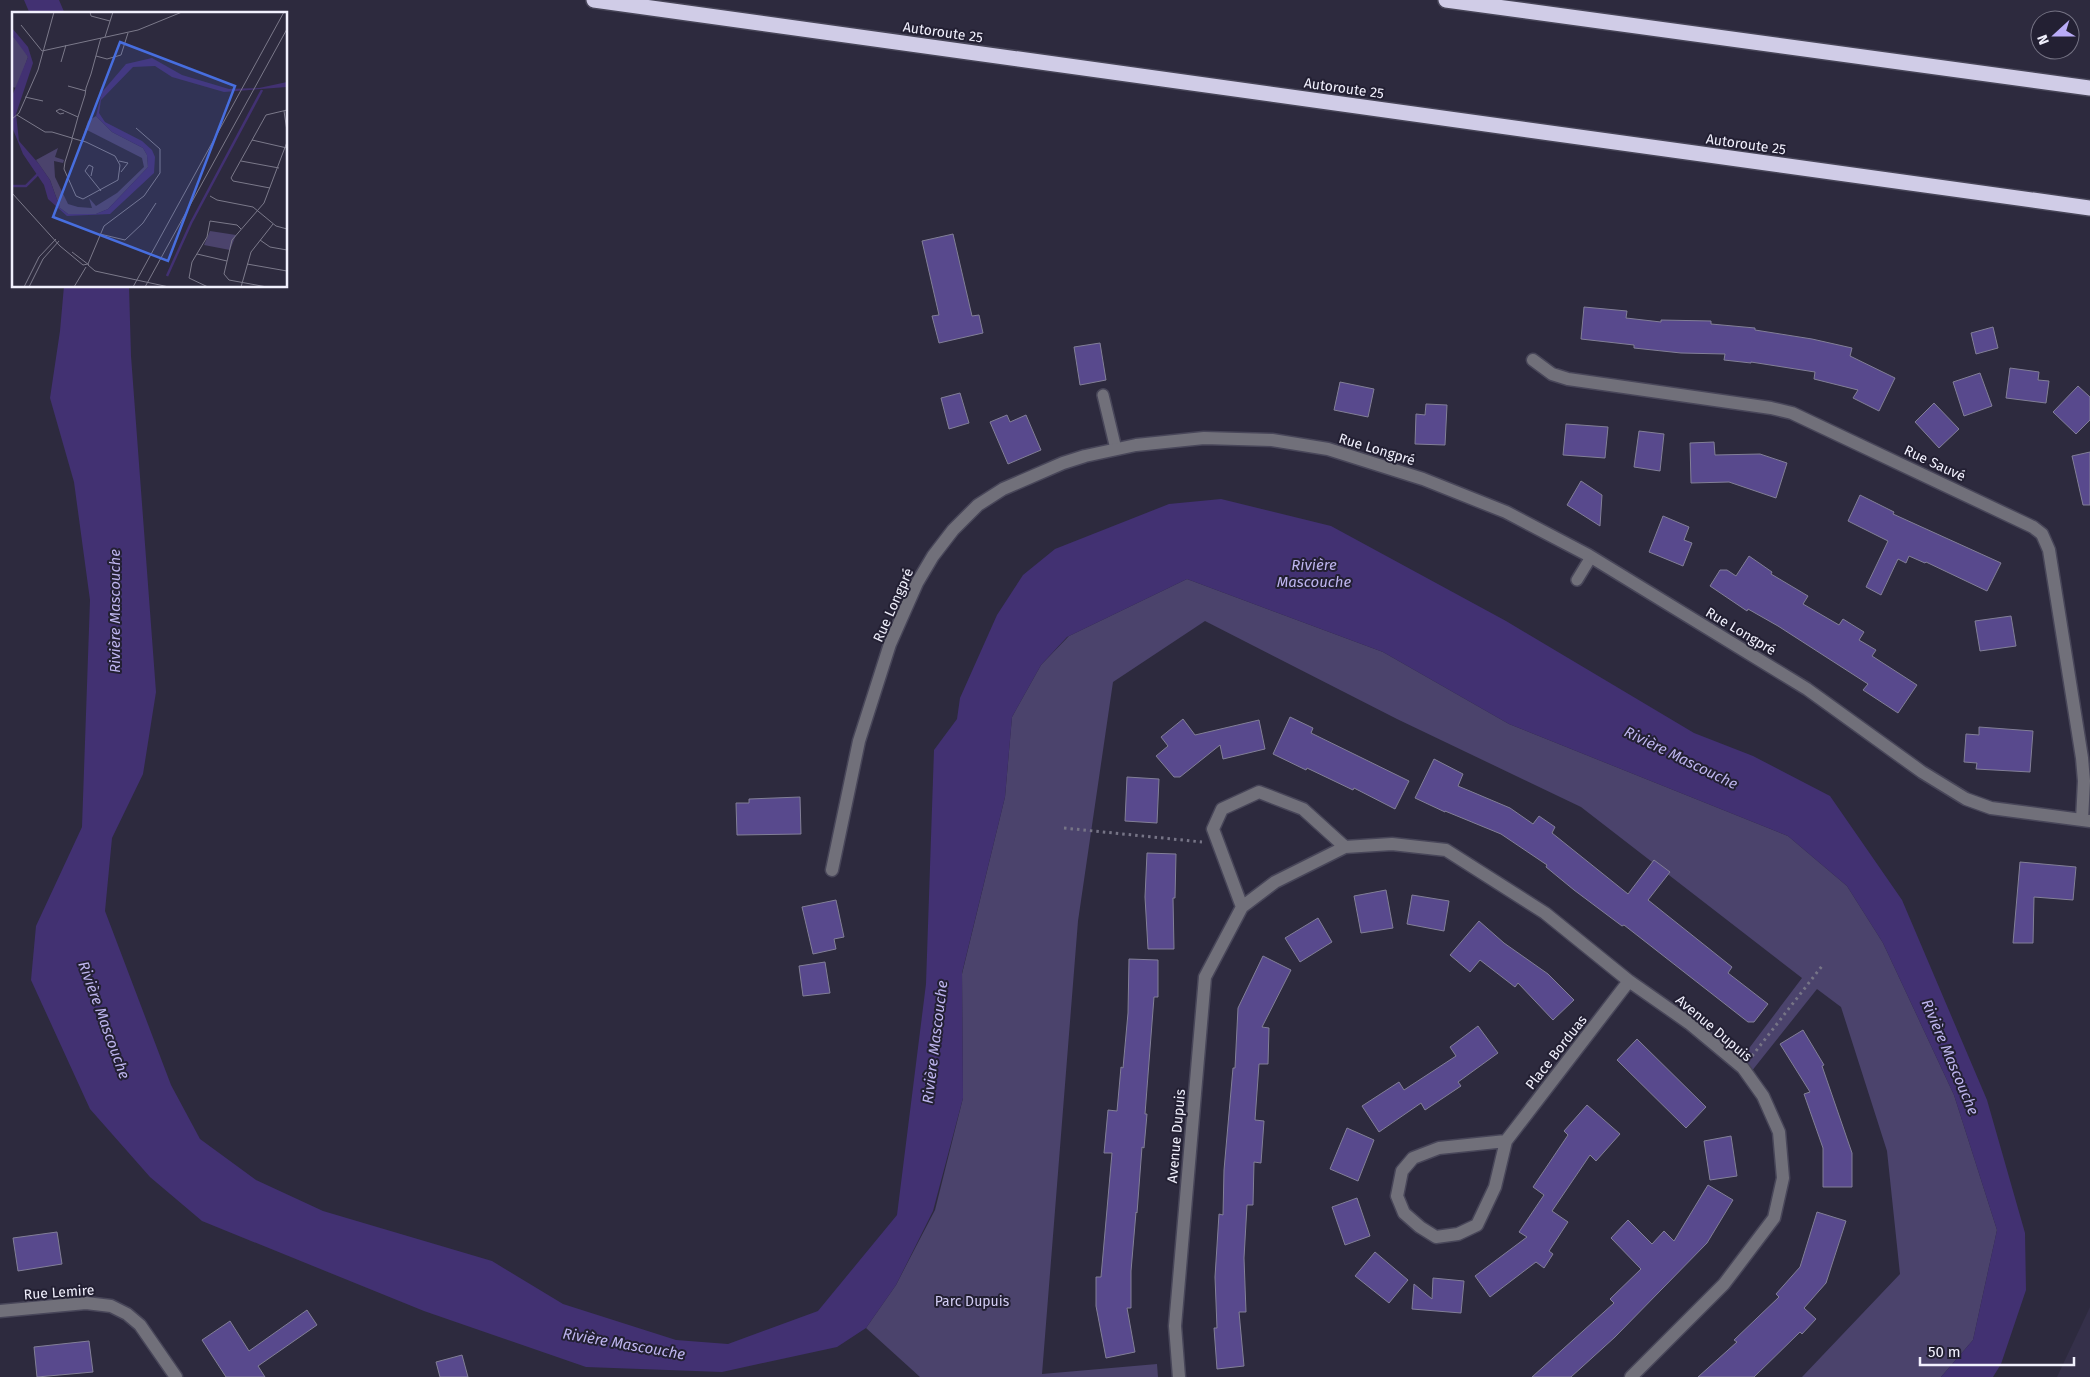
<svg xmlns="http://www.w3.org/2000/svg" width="2090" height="1377" font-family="'Fira Sans',sans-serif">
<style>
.built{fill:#35304a}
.green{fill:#4b436c}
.water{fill:#423172}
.building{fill:#58498d;stroke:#827f97}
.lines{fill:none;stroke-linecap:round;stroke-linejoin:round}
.lane-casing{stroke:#484659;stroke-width:14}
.street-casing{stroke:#484659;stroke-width:15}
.highway-casing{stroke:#484659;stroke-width:18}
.path{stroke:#767486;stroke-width:3;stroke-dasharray:2.5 4;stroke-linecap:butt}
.lane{stroke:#71707a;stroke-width:11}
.street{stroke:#71707a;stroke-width:12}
.highway{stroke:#d0cce7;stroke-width:15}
.labels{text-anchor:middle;stroke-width:4;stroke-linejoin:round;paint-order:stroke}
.street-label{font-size:14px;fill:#f1f0fd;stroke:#232033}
.park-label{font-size:14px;fill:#d2ccf3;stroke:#232033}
.water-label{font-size:15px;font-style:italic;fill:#beb5ef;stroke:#232033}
.inset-river{fill:none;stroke:#423172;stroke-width:2.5}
.inset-road{fill:none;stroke:#7b798a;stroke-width:1}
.view{fill:#476edf;fill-opacity:0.15;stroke:#476edf;stroke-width:2.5}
.inset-edge{fill:none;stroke:#f1f0fd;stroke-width:2.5}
</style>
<rect width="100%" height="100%" fill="#2d2a3e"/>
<path class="built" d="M 2090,1307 L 2090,1377 L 2057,1377 Z"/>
<path class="green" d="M 1187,579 L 1383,652 L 1509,724 L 1788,836 L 1847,886 L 1883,943 L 1954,1095 L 1997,1230 L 1973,1340 L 1941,1377 L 1802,1377 L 1900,1274 L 1887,1151 L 1841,1007 L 1817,989 L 1751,1072 L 1741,1059 L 1802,978 L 1581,807 L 1397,719 L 1205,621 L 1113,682 L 1078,921 L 1042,1374 L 1157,1364 L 1158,1377 L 920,1377 L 866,1328 L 896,1285 L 935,1210 L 963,1098 L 962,974 L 1005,797 L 1012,717 L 1041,665 L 1069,636 Z"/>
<path class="water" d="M 24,0 L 59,0 L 65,14 L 30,14 Z
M 64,286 L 129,286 L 131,356 L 156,692 L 143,774 L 112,838 L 105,911 L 171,1085 L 200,1139 L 256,1180 L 323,1211 L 492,1261 L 563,1304 L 676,1340 L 728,1344 L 818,1311 L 897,1215 L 926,984 L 934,750 L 957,719 L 960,698 L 997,615 L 1023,575 L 1055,549 L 1169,504 L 1221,499 L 1331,526 L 1506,621 L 1694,733 L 1753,756 L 1830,796 L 1902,900 L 1987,1100 L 2025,1233 L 2026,1290 L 2001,1364 L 1993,1377 L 1941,1377 L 1973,1340 L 1997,1230 L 1954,1095 L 1883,943 L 1847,886 L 1788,836 L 1509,724 L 1383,652 L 1187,579 L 1067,637 L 1041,665 L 1012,717 L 1005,797 L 962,973 L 963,1098 L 933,1211 L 896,1285 L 866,1328 L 837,1347 L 722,1372 L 586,1367 L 424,1311 L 202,1221 L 150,1177 L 90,1109 L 31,980 L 36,926 L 82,827 L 90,600 L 74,482 L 50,398 L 60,331 Z"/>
<path class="building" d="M 953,234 L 972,316 L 979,315 L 983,333 L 939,343 L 932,316 L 939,315 L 922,241 Z
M 1584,307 L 1627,311 L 1626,318 L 1661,322 L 1661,320 L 1711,321 L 1711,324 L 1755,328 L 1755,330 L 1812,339 L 1852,348 L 1850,356 L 1895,378 L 1879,411 L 1853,398 L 1858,390 L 1814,379 L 1815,372 L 1751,362 L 1751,363 L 1724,360 L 1725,354 L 1681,353 L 1634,348 L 1634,345 L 1581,339 Z
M 1993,327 L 1998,348 L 1976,354 L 1971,333 Z
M 1100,343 L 1106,380 L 1080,385 L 1074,347 Z
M 2010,368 L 2039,372 L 2038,380 L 2049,381 L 2046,403 L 2006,398 Z
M 1980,373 L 1992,406 L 1964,416 L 1953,382 Z
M 1340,382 L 1374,389 L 1368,417 L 1334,410 Z
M 2078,386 L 2090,397 L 2090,420 L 2076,434 L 2053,412 Z
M 960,393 L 969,423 L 949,429 L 941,398 Z
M 1934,403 L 1959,429 L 1939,448 L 1915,422 Z
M 1426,404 L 1447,405 L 1445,445 L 1415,444 L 1416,414 L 1425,415 Z
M 1007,415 L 1010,422 L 1026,415 L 1041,450 L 1008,464 L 990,422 Z
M 1566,424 L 1608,427 L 1605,458 L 1563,455 Z
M 1639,431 L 1664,434 L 1660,471 L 1634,467 Z
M 1714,442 L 1715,455 L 1760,454 L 1787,463 L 1776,498 L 1729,482 L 1691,483 L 1690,443 Z
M 2090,452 L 2090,505 L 2083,505 L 2072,456 Z
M 1581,481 L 1602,495 L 1600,526 L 1567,505 Z
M 1860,495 L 1894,512 L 1893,514 L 2001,563 L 1987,591 L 1926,562 L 1925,563 L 1909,556 L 1906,563 L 1898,559 L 1881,595 L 1866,587 L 1888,541 L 1848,521 Z
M 1663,516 L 1689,527 L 1684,540 L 1692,543 L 1683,566 L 1649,552 Z
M 1749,556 L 1772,572 L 1771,574 L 1808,596 L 1803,604 L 1839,625 L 1843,619 L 1864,632 L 1859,640 L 1876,650 L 1872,656 L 1917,685 L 1898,713 L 1863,690 L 1868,684 L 1778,626 L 1748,609 L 1747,611 L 1710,586 L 1720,570 L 1727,570 L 1736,576 Z
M 2011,616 L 2016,646 L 1980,651 L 1975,621 Z
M 1290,717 L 1313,728 L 1311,733 L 1409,781 L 1395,809 L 1354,788 L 1353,790 L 1307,768 L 1306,770 L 1273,754 Z
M 1183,719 L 1195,735 L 1259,720 L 1265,749 L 1223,759 L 1220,745 L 1180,777 L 1174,777 L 1156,756 L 1168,746 L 1161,737 Z
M 1979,727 L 2033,731 L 2030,772 L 1976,769 L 1977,763 L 1964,762 L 1966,734 L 1979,735 Z
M 1434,759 L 1463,774 L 1458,786 L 1510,808 L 1533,824 L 1539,816 L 1555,827 L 1552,833 L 1628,894 L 1654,860 L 1670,872 L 1648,900 L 1732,967 L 1728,973 L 1768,1004 L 1754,1022 L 1748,1022 L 1624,925 L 1622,926 L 1574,890 L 1546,867 L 1547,865 L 1501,834 L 1445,811 L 1445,812 L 1415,798 Z
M 1127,777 L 1159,779 L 1157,823 L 1125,821 Z
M 800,797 L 801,834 L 737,835 L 736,803 L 749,803 L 749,799 Z
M 1147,853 L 1176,854 L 1175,898 L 1173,898 L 1174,949 L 1148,949 L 1145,897 Z
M 2020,862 L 2076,867 L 2073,900 L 2034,897 L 2033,943 L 2013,943 Z
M 1386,890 L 1393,928 L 1361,933 L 1354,896 Z
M 1412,895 L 1449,901 L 1444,931 L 1407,924 Z
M 836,900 L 844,937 L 834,939 L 836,949 L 813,954 L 802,907 Z
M 1318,918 L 1332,942 L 1300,962 L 1285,938 Z
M 1479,921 L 1504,943 L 1548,974 L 1574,1000 L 1553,1020 L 1518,983 L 1515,987 L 1480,960 L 1470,972 L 1450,955 Z
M 1263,956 L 1291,970 L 1262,1027 L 1269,1028 L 1268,1064 L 1259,1064 L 1255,1120 L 1264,1121 L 1261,1163 L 1254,1162 L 1253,1205 L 1247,1205 L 1244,1258 L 1246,1312 L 1239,1312 L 1244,1366 L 1217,1369 L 1214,1328 L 1217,1328 L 1215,1277 L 1219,1214 L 1223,1215 L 1224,1170 L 1233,1068 L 1235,1068 L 1238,1008 Z
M 1129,959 L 1158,960 L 1158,997 L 1154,997 L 1145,1114 L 1147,1114 L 1144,1148 L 1142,1147 L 1137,1213 L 1136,1212 L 1131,1271 L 1131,1308 L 1127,1308 L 1135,1352 L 1106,1358 L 1096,1306 L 1096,1277 L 1101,1277 L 1112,1153 L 1104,1153 L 1108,1110 L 1117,1111 L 1121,1067 L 1123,1068 L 1128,1013 Z
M 825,962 L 830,993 L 803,996 L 799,966 Z
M 1478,1026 L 1498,1053 L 1458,1082 L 1461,1086 L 1425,1110 L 1421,1103 L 1379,1132 L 1362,1106 L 1399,1082 L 1404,1090 L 1456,1056 L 1450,1047 Z
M 1803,1030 L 1824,1065 L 1822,1066 L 1852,1153 L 1852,1187 L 1823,1187 L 1823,1148 L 1804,1094 L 1810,1092 L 1780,1044 Z
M 1637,1039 L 1706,1107 L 1686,1128 L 1617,1060 Z
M 1587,1105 L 1620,1134 L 1596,1161 L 1590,1155 L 1552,1211 L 1568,1222 L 1549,1251 L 1553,1254 L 1544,1268 L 1536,1262 L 1490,1297 L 1475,1276 L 1527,1237 L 1519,1232 L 1544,1195 L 1533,1187 L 1568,1135 L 1564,1131 Z
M 1347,1128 L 1374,1140 L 1358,1181 L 1330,1169 Z
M 1731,1136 L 1737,1176 L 1710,1180 L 1704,1141 Z
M 1708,1185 L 1733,1200 L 1707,1243 L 1615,1337 L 1571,1377 L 1532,1377 L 1614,1303 L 1610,1299 L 1641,1269 L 1611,1238 L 1628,1220 L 1652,1244 L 1664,1231 L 1674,1241 Z
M 1357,1198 L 1370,1236 L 1345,1245 L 1332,1207 Z
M 1817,1212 L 1846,1221 L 1826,1283 L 1804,1308 L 1816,1319 L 1802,1334 L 1800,1332 L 1754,1377 L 1698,1377 L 1737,1342 L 1734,1340 L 1779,1297 L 1776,1294 L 1800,1267 Z
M 57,1232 L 62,1264 L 18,1271 L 13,1238 Z
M 1375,1252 L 1408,1280 L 1389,1303 L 1355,1276 Z
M 1433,1278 L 1464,1281 L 1461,1313 L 1412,1309 L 1414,1284 L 1432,1299 Z
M 307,1310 L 317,1325 L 258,1366 L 265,1377 L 226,1377 L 202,1340 L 230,1321 L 249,1351 Z
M 89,1341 L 93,1372 L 37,1377 L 34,1347 Z
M 462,1355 L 468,1377 L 440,1377 L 436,1362 Z"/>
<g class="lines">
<g class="lane-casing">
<path id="lane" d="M 1103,395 L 1116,449
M 1577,580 L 1591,557"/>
</g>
<g class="street-casing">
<path id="street" d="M 1533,360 L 1552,374 L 1568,379 L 1771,408 L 1792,413 L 2033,527 L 2042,534 L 2049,550 L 2082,758 L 2084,781 L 2082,820
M 832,870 L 859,741 L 890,644 L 917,583 L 933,556 L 953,530 L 978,505 L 1003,489 L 1063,463 L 1085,456 L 1136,445 L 1204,438 L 1272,440 L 1328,449 L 1423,479 L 1506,512 L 1588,555 L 1807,689 L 1922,772 L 1966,799 L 1991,808 L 2090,821
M 1242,907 L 1213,829 L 1222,809 L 1259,792 L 1303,809 L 1345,847
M 1506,1141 L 1439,1148 L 1413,1158 L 1402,1171 L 1397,1196 L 1404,1213 L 1420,1227 L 1436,1237 L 1458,1234 L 1477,1225 L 1495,1187 L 1506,1141 L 1629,981
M 0,1311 L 86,1303 L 111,1306 L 127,1314 L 140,1325 L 176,1377
M 1179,1377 L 1175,1326 L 1205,977 L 1242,907 L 1275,882 L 1345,847 L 1392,844 L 1446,850 L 1545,913 L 1629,981 L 1689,1023 L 1743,1068 L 1763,1096 L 1779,1132 L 1783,1178 L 1774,1218 L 1724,1284 L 1631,1377"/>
</g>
<g class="highway-casing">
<path id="highway" d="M 594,0 L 2090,208
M 1446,0 L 2090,88"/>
</g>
<path class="path" d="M 1064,828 L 1202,842
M 1752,1056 L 1822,966"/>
<use href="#lane" class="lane"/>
<use href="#street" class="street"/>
<use href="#highway" class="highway"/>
</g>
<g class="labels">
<g class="street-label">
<text transform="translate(943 32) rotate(8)" y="5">Autoroute 25</text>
<text transform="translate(1344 88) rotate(8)" y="5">Autoroute 25</text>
<text transform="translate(1746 144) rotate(8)" y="5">Autoroute 25</text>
<text transform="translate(1377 449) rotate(17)" y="5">Rue Longpré</text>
<text transform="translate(1935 463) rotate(25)" y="5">Rue Sauvé</text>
<text transform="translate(893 605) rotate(-66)" y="5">Rue Longpré</text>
<text transform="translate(1741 631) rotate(31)" y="5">Rue Longpré</text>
<text transform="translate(1714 1028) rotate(40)" y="5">Avenue Dupuis</text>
<text transform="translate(1556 1052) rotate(-52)" y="5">Place Borduas</text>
<text transform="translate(1176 1136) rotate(-85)" y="5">Avenue Dupuis</text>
<text transform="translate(59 1292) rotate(-4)" y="5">Rue Lemire</text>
</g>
<g class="park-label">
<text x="972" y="1306">Parc Dupuis</text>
</g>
<g class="water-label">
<text x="1314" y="570">Rivière<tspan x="1314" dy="17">Mascouche</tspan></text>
<text transform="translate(115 611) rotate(-90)" y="5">Rivière Mascouche</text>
<text transform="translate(1681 758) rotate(26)" y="5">Rivière Mascouche</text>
<text transform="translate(104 1020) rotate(70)" y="5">Rivière Mascouche</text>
<text transform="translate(935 1042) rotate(-83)" y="5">Rivière Mascouche</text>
<text transform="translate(1950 1057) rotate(67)" y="5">Rivière Mascouche</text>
<text transform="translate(624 1344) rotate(10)" y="5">Rivière Mascouche</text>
</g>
</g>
<g transform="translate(12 12)">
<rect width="275" height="275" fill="#2d2a3e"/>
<path d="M 0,24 L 10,32 L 16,45 L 5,76 L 0,75 ZM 84,104 L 100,120 L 131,136 L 135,143 L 136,155 L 96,197 L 84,202 L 56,202 L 48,196 L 38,168 L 24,148 L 46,136 L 43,145 L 52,148 L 51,151 L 42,149 L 43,165 L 56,192 L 66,195 L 80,196 L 77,186 L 84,194 L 105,181 L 132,155 L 130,146 L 75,118 L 70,127 L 76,109 ZM 198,219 L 224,223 L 218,238 L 192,233 Z" fill="#4b436c"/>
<path d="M 0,16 L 16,35 L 21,51 L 4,102 L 7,129 L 27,152 L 38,168 L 48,196 L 56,202 L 84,202 L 96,197 L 136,155 L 135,143 L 131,136 L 100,120 L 84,104 L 90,80 L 114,52 L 140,46 L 170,63 L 217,77 L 247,76 L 275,70 L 275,75 L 212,80 L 160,65 L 143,54 L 121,55 L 89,88 L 87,101 L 93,110 L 130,129 L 140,138 L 143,145 L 142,161 L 98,202 L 55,204 L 36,187 L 32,173 L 11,142 L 0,115 L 0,84 L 16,45 L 0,23 Z" fill="#423172"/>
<path class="inset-river" d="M 0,174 L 14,174 L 26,162M 155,264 L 179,211 L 250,78"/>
<path class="inset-road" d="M 78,0 L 79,4 L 98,9M 9,13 L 30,39 L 126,18 L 170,0M 93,25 L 101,0M 84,44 L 95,47 L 109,43 L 116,21M 49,50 L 54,33M 56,74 L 74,79M 13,85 L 31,89M 272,99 L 275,119M 52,101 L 48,102 L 44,99 L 48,97 L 66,105M 5,103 L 33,120 L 40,120 L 60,126 L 63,127 L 74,130 L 103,144 L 108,153 L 106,168 L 71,187 L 64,184 L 52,157 L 53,150 L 60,128 L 60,126 L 61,123 L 66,105 L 73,83 L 74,76 L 79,62 L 88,29 L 89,26M 0,107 L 7,101 L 26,58 L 42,0M 240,128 L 275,136M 107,149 L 116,151 L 109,160M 229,149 L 267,156M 79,164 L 81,155 L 77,153 L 73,159 L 89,179M 258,176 L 221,169 L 219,166 L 254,103 L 275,98M 0,181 L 48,234 L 71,253 L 76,252M 198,184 L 205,188 L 241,195 L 264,214 L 275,217M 88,222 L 113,228 L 131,211 L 144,191M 248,228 L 258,235 L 275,238M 60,240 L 77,253M 185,242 L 215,249M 76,252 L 92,214 L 132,184 L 148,161 L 148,137 L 124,116M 235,252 L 275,259M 76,253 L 83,259 L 157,275M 12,275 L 27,245 L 44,227M 17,275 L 31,247 L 47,229M 62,275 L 74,255M 121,275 L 272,0M 133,275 L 275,17M 196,275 L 177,266 L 180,250 L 195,225 L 198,209 L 225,213 L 229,217M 229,275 L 239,240 L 261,212M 255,275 L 217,268 L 212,262 L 220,228 L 252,191 L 275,130"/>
<path class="view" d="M 108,30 L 223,74 L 156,249 L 41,205 Z"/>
<rect width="275" height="275" class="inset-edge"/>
</g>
<g transform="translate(2055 35) rotate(249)"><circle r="24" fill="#232033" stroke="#757384"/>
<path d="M0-4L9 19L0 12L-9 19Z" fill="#b9abf7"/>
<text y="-8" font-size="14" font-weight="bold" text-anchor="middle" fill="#f1f0fd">N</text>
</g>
<path d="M1920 1357v8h154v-8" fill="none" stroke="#f1f0fd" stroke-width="2.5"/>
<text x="1928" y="1357" font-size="15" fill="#f1f0fd" stroke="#232033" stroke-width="4" paint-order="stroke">50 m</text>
</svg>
